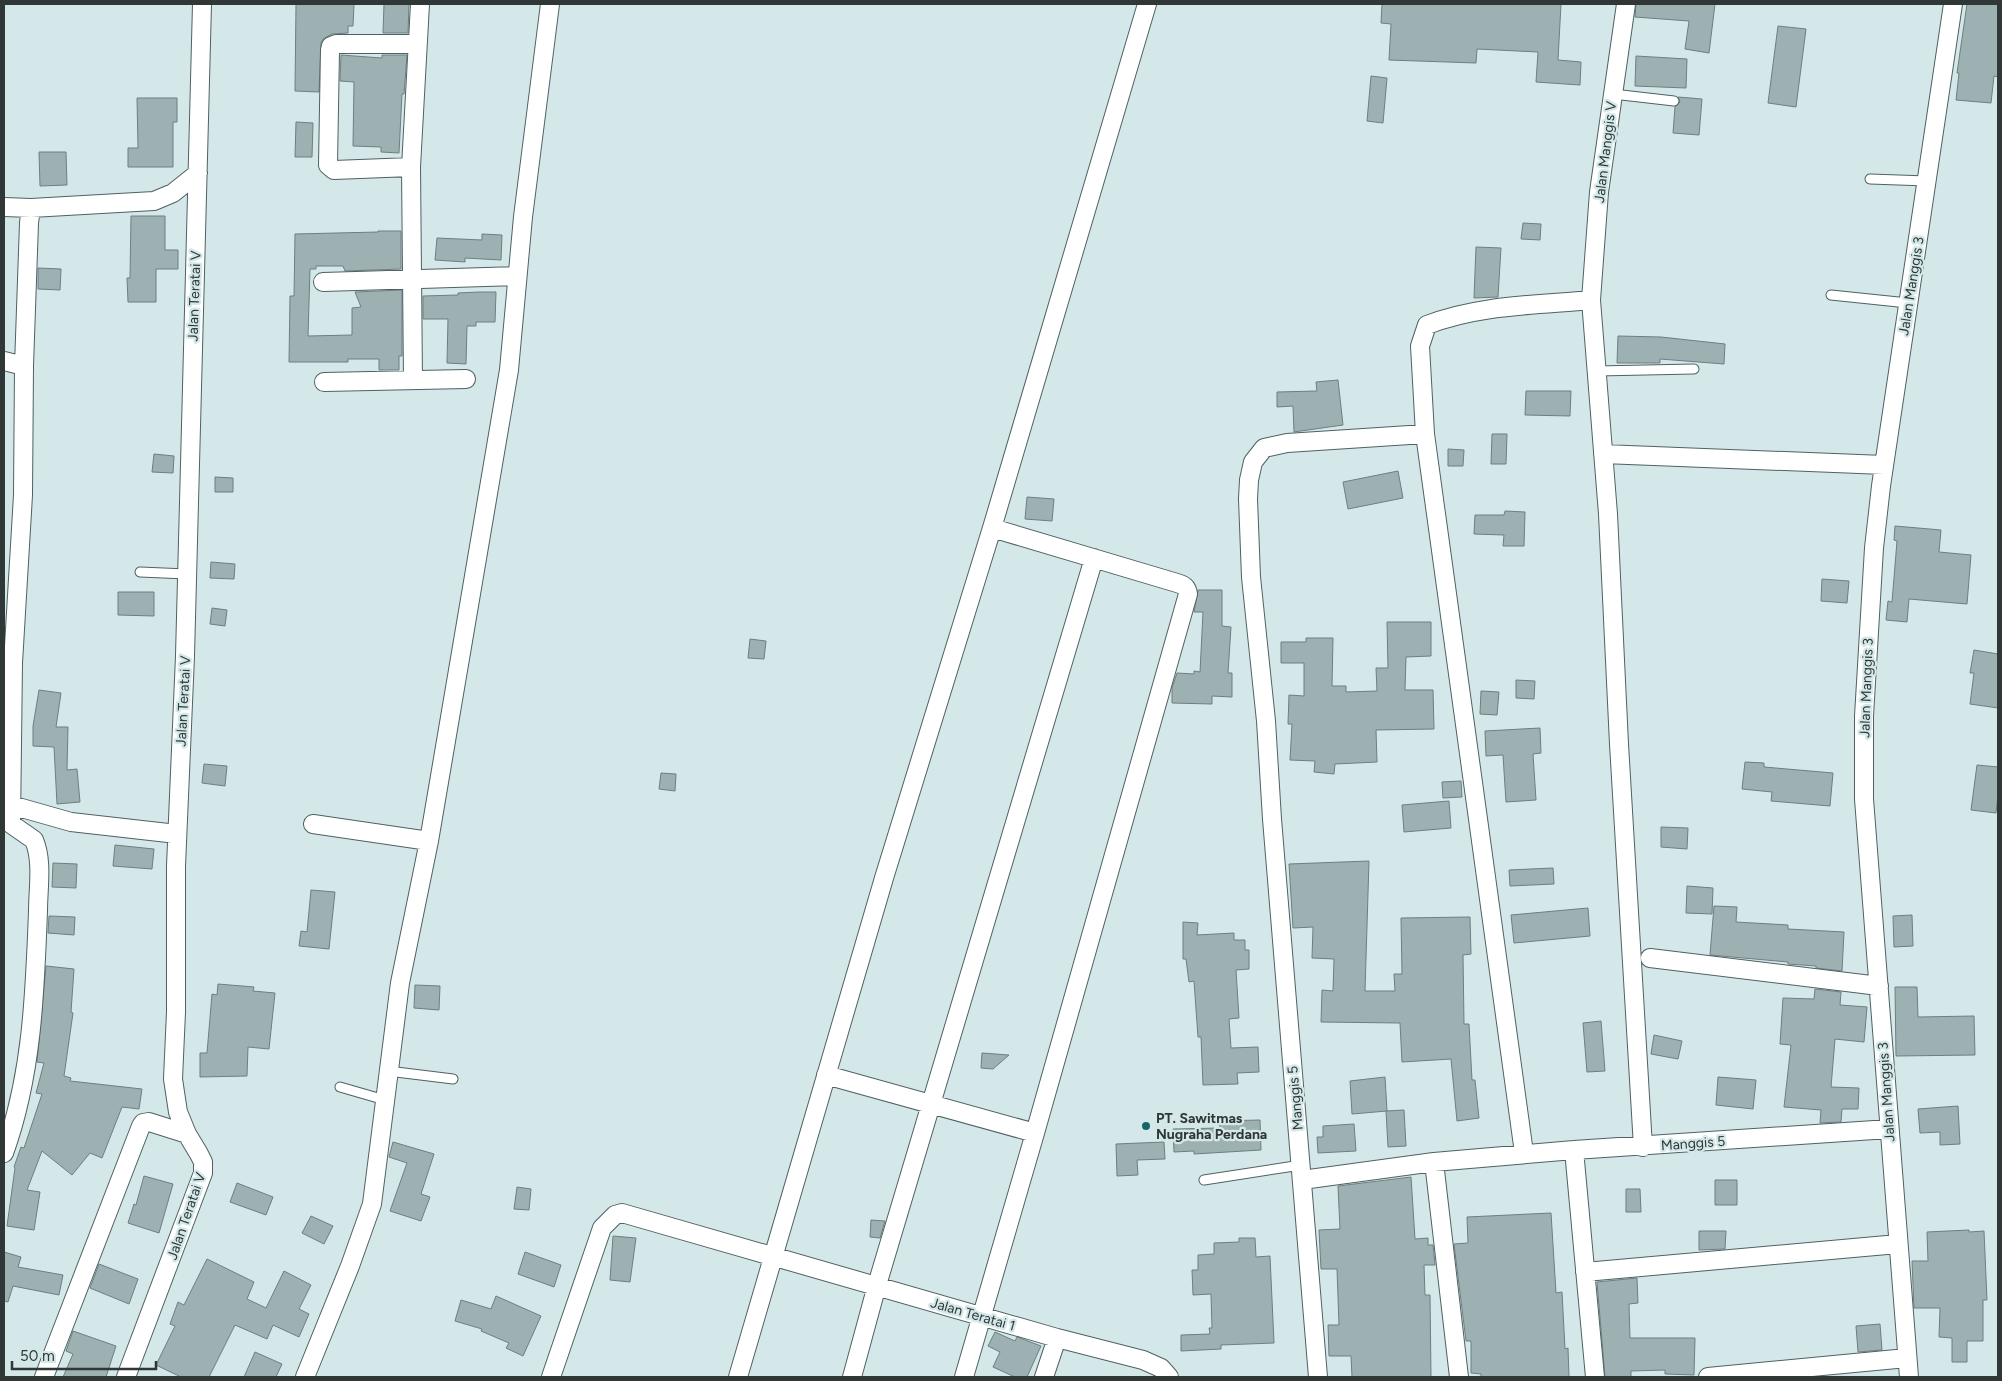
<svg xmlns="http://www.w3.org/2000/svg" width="2002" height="1381" font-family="Figtree,sans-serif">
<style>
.building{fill:#9eb1b2;stroke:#6d7f80}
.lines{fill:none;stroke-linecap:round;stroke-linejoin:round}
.lane-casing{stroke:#4f6162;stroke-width:11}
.street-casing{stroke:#4f6162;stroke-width:20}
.lane{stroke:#fff;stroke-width:9}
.street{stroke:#fff;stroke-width:18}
.poi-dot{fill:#17656b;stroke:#d4e8e9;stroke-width:2}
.labels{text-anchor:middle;stroke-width:4.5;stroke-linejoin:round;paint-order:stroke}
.street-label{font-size:14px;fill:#2f3737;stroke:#d4e8e9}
.poi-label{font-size:14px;font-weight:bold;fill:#2f3737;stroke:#d4e8e9;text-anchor:start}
</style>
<rect width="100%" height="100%" fill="#d4e8e9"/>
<path class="building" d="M 296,4 L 354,4 L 353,26 L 348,26 L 348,33 L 332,34 L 323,39 L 321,43 L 319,92 L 295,91 Z
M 384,4 L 409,4 L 408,33 L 383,33 Z
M 1382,4 L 1561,4 L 1558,60 L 1581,62 L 1580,85 L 1536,82 L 1538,52 L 1477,49 L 1476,63 L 1389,60 L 1391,24 L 1381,23 Z
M 1636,4 L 1715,4 L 1709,53 L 1685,49 L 1689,21 L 1635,17 Z
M 1967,4 L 1998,4 L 1998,77 L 1994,76 L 1991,103 L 1956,100 L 1959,73 L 1957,73 Z
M 1778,26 L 1806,29 L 1796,107 L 1768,103 Z
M 341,55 L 382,58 L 382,55 L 407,55 L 404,94 L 402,94 L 399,153 L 381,152 L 381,147 L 353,146 L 354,82 L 340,81 Z
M 1636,56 L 1687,59 L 1686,88 L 1635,86 Z
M 1371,76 L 1387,78 L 1383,123 L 1367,121 Z
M 1678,97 L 1702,99 L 1699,135 L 1673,133 L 1675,107 L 1680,102 Z
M 137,98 L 177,98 L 177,122 L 173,122 L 173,167 L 128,167 L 128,148 L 138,148 Z
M 296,122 L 313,123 L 312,157 L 295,157 Z
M 39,152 L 66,152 L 67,185 L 40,186 Z
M 131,216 L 165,216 L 165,250 L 178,250 L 178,269 L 156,269 L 156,302 L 128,302 L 127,278 L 130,278 Z
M 1523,223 L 1541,224 L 1540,240 L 1521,239 Z
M 378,231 L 401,231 L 401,269 L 345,271 L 343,266 L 316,266 L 316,269 L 310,269 L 308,336 L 352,335 L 352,308 L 361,307 L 355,292 L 402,290 L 402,356 L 399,356 L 399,370 L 379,370 L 379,359 L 348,359 L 348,362 L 289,362 L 290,296 L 294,296 L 295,234 L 378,232 Z
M 482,234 L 502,235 L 501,260 L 465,258 L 465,262 L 435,260 L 437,238 L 482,240 Z
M 1476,247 L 1501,248 L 1498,297 L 1474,298 Z
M 38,268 L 61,269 L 60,290 L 38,289 Z
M 479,292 L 496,292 L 495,322 L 476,322 L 476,326 L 467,326 L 466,364 L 447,363 L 448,319 L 423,319 L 423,296 L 458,295 L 458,293 Z
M 1618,336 L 1661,337 L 1725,344 L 1724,364 L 1660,359 L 1660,363 L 1617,363 Z
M 1338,380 L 1343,425 L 1294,432 L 1293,406 L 1277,407 L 1277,392 L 1317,391 L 1316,382 Z
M 1526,391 L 1571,391 L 1570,416 L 1525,415 Z
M 1492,434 L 1507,434 L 1506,464 L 1491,464 Z
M 1448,449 L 1464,450 L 1463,466 L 1448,466 Z
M 154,454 L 174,456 L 173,473 L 152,472 Z
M 1398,471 L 1403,498 L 1348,509 L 1343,482 Z
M 215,477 L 233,478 L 233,492 L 215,492 Z
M 1027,497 L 1054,499 L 1052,521 L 1025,519 Z
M 1505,511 L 1525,512 L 1524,546 L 1503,546 L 1504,535 L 1474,534 L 1475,515 L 1504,515 Z
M 1895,526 L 1941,530 L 1939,552 L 1971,555 L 1967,604 L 1909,599 L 1907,622 L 1886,620 L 1888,601 L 1892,602 L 1897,541 L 1894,540 Z
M 211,562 L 235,564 L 234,579 L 210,578 Z
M 1822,579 L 1849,581 L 1847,603 L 1821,601 Z
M 1198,590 L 1222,590 L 1222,626 L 1231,627 L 1228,673 L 1232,673 L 1232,697 L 1212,696 L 1212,704 L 1172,703 L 1172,688 L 1177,673 L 1194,674 L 1194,671 L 1200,672 L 1203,612 L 1194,612 Z
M 118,592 L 154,592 L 154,616 L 118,615 Z
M 212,608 L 227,610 L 225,626 L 210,624 Z
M 1387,622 L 1431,622 L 1431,656 L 1406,657 L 1405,690 L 1433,690 L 1434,729 L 1376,730 L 1377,762 L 1335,764 L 1334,774 L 1314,772 L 1315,761 L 1290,760 L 1292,724 L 1288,724 L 1289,695 L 1304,696 L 1304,663 L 1281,663 L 1281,642 L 1306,642 L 1306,638 L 1333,638 L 1332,686 L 1346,686 L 1346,692 L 1377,691 L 1376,668 L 1388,668 Z
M 750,639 L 766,641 L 764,659 L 748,658 Z
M 1974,650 L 1998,654 L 1998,708 L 1970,704 L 1974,673 L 1970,673 Z
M 1516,680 L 1535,681 L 1534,699 L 1516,698 Z
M 39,690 L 61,693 L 56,727 L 68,727 L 67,770 L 77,769 L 80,802 L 57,804 L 54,747 L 33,746 L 33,726 Z
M 1481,691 L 1499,692 L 1497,715 L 1480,714 Z
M 1540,728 L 1541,753 L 1533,754 L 1536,800 L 1506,802 L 1503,755 L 1486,756 L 1485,731 Z
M 1745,762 L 1764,763 L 1764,767 L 1833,773 L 1830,806 L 1771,801 L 1772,792 L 1742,789 Z
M 204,764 L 227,766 L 225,786 L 202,783 Z
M 1977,765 L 1998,767 L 1998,795 L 1996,813 L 1971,810 Z
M 661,773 L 676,774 L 675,791 L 659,789 Z
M 1461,781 L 1462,797 L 1443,798 L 1442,782 Z
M 1449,801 L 1451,828 L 1404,832 L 1402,805 Z
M 1661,827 L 1688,828 L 1687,849 L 1661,847 Z
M 115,845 L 154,849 L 152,869 L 113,866 Z
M 1369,861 L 1365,991 L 1395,991 L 1394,974 L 1402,974 L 1401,918 L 1470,917 L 1471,954 L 1463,955 L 1464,1024 L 1469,1024 L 1472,1080 L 1475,1080 L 1479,1118 L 1457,1121 L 1451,1059 L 1402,1062 L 1400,1023 L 1321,1022 L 1322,990 L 1333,991 L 1334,959 L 1312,958 L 1313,927 L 1293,928 L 1289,864 Z
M 53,863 L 77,864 L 76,888 L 52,887 Z
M 1553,868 L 1554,884 L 1510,886 L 1509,870 Z
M 1687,886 L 1713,888 L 1712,914 L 1686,913 Z
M 311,890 L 335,892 L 329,949 L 299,946 L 301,931 L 307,932 Z
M 1714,906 L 1737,907 L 1736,922 L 1788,925 L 1788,929 L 1844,932 L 1842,971 L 1816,968 L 1816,966 L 1788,964 L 1788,962 L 1710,955 Z
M 1588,908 L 1590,936 L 1514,943 L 1511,915 Z
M 1912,915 L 1913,946 L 1894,947 L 1893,916 Z
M 49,916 L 75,917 L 74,935 L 48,933 Z
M 1183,922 L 1198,923 L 1197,935 L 1234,933 L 1234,940 L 1245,940 L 1245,950 L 1249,950 L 1249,969 L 1236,970 L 1239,1018 L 1229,1019 L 1231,1048 L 1258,1047 L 1259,1072 L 1237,1073 L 1238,1084 L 1203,1085 L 1201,1037 L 1198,1037 L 1194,981 L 1189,982 L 1186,959 L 1183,959 Z
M 46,966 L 74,969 L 71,1012 L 73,1013 L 64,1076 L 71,1078 L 70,1081 L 142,1089 L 139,1109 L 122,1107 L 102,1158 L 90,1153 L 72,1175 L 42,1151 L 27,1190 L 40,1192 L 34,1230 L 7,1226 L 15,1168 L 14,1167 L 21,1147 L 24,1148 L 42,1094 L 36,1093 L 44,1063 L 37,1062 Z
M 218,984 L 254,987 L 253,991 L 275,993 L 269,1049 L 248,1047 L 247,1076 L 200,1077 L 200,1053 L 207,1053 L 212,994 L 217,995 Z
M 415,985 L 440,986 L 439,1010 L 414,1008 Z
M 1895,987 L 1917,987 L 1918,1017 L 1974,1016 L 1975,1055 L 1896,1056 Z
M 1815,989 L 1841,992 L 1840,1005 L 1867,1007 L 1864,1042 L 1835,1039 L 1831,1087 L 1859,1088 L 1858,1109 L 1842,1109 L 1841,1122 L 1820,1123 L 1821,1110 L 1784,1107 L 1791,1045 L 1780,1044 L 1783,998 L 1814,999 Z
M 1601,1021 L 1605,1071 L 1587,1072 L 1583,1023 Z
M 1654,1035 L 1682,1041 L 1678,1059 L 1651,1054 Z
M 982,1053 L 1009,1055 L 993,1069 L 981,1068 Z
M 1385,1077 L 1387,1111 L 1352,1114 L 1350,1081 Z
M 1718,1077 L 1756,1080 L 1753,1109 L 1716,1105 Z
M 1958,1106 L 1960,1144 L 1940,1145 L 1940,1132 L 1920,1133 L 1918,1109 Z
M 1404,1110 L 1406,1146 L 1388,1147 L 1386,1111 Z
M 1260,1120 L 1261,1150 L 1194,1154 L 1194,1151 L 1174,1152 L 1173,1129 L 1220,1128 L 1219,1121 Z
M 1354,1124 L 1356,1151 L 1318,1153 L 1317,1137 L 1323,1137 L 1323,1126 Z
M 393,1142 L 434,1154 L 421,1194 L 430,1197 L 421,1221 L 390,1211 L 407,1163 L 389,1157 Z
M 1164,1142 L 1165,1159 L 1137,1160 L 1138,1175 L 1117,1176 L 1116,1144 Z
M 144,1176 L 173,1184 L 159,1233 L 128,1223 L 134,1204 L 136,1205 Z
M 1411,1177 L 1415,1239 L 1428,1238 L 1428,1245 L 1433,1245 L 1435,1265 L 1424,1265 L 1425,1295 L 1430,1295 L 1431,1377 L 1352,1377 L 1351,1356 L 1329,1356 L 1328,1325 L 1339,1325 L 1337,1269 L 1321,1269 L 1319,1230 L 1340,1229 L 1338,1186 Z
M 1715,1180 L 1737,1180 L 1737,1205 L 1715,1205 Z
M 237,1183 L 273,1197 L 266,1215 L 230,1202 Z
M 517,1187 L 531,1189 L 529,1210 L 514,1209 Z
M 1626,1189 L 1640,1189 L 1641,1212 L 1626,1212 Z
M 1551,1213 L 1556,1293 L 1562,1292 L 1565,1349 L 1568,1348 L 1569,1377 L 1481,1377 L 1481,1374 L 1471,1373 L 1471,1341 L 1466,1341 L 1454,1244 L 1468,1243 L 1467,1217 Z
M 311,1216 L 333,1226 L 324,1244 L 302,1233 Z
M 871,1220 L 885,1221 L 880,1238 L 870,1237 Z
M 1969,1230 L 1969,1232 L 1984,1231 L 1987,1300 L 1983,1300 L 1983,1341 L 1967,1341 L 1967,1362 L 1952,1362 L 1952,1338 L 1939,1337 L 1940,1308 L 1914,1308 L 1912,1261 L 1928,1261 L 1927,1232 Z
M 1699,1231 L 1726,1231 L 1725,1249 L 1699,1250 Z
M 613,1236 L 636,1238 L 630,1282 L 610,1280 Z
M 1239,1238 L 1255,1238 L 1256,1257 L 1270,1256 L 1274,1343 L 1221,1345 L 1221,1349 L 1181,1351 L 1181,1335 L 1210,1334 L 1209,1328 L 1212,1328 L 1211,1294 L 1193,1295 L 1192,1270 L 1198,1270 L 1198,1255 L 1214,1254 L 1214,1243 L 1239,1242 Z
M 4,1252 L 21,1257 L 18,1267 L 63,1275 L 59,1295 L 13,1286 L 8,1302 L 4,1301 Z
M 525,1252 L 561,1265 L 554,1287 L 518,1274 Z
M 207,1259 L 254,1282 L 247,1299 L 266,1308 L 284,1271 L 311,1285 L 299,1309 L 309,1314 L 299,1337 L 273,1325 L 267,1339 L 235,1325 L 209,1377 L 181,1377 L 156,1365 L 175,1326 L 170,1324 L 178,1302 L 184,1305 Z
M 99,1264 L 138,1279 L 129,1304 L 90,1288 Z
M 1637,1278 L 1638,1303 L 1629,1304 L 1630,1338 L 1695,1338 L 1694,1375 L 1665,1374 L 1665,1370 L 1631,1371 L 1631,1377 L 1605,1377 L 1597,1282 Z
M 496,1296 L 541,1316 L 523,1356 L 506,1348 L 509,1343 L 481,1331 L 482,1329 L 455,1321 L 461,1300 L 491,1309 Z
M 1880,1324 L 1882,1350 L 1858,1352 L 1856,1326 Z
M 73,1331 L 116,1346 L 106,1377 L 63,1377 L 73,1354 L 66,1351 Z
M 995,1332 L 1015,1341 L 1017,1337 L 1041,1346 L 1027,1377 L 1015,1377 L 993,1367 L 1000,1352 L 988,1346 Z
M 255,1352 L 282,1364 L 276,1377 L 244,1377 Z"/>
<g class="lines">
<g class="lane-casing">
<path id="lane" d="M 1613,94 L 1674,101
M 1870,179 L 1927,181
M 1831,295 L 1908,303
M 1597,371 L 1694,369
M 140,572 L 187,574
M 388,1071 L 453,1079
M 340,1087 L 385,1100
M 1204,1180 L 1301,1165"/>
</g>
<g class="street-casing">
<path id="street" d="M 1626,4 L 1599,192 L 1591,300 L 1608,514 L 1619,744 L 1643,1147
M 411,167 L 334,170 L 328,165 L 330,50 L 331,46 L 336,44 L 417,44
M 4,207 L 31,208
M 323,282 L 517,276
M 4,361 L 24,366
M 413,380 L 411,167 L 420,4
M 324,382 L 466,379
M 1603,454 L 1884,465
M 11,805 L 71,822 L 177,834
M 313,824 L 429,841
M 1650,958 L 1879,986
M 826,1075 L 1035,1133
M 4,1153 C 32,1076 35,993 38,911 C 38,888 43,861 34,840 L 11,824 L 13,663 L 23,495 L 24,366 L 29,223 L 31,208 L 154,201 L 173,193 L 198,173
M 1524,1153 L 1425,434 L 1420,346 L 1427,325 C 1478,305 1537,305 1591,300
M 1434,1162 L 1459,1377
M 1302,1180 L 1434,1162 L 1574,1150
M 1585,1272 L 1898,1244
M 44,1377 L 141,1126 L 143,1123 L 149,1122 L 187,1134
M 126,1377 L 203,1173 L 203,1162 L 199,1154 L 187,1134 L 178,1112 L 173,1079 L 176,1012 L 176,866 L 185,656 L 202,4
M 305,1377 L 350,1266 L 372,1204 L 400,983 L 429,841 L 509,370 L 523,217 L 550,4
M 551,1377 L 602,1228 L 615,1215 L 622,1213 L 1057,1338 L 1143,1360 L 1161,1368 L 1169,1377
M 738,1377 L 884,878 L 992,528 L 1147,4
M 852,1377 L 877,1285 L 1094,558
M 964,1377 L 1035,1133 L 1188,594 C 1187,587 1184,585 1177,583 L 992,528
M 1044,1377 L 1057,1338
M 1318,1377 L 1272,819 L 1266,721 L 1251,577 L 1248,499 L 1249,480 L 1253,462 L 1264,448 L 1287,443 L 1425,434
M 1595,1377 L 1574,1150 L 1889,1129
M 1708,1377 L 1907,1358
M 1909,1377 L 1864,799 L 1864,716 L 1874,548 L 1881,486 L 1953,4"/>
</g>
<use href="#lane" class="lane"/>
<use href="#street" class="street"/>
</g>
<circle class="poi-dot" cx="1146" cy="1126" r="5"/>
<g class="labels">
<g class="street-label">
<text transform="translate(1605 152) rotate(-83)" y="5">Jalan Manggis V</text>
<text transform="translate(1911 286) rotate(-81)" y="5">Jalan Manggis 3</text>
<text transform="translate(194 296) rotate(-88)" y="5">Jalan Teratai V</text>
<text transform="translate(1866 688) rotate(-88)" y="5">Jalan Manggis 3</text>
<text transform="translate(183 701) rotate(-87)" y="5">Jalan Teratai V</text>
<text transform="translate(1886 1092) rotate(-94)" y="5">Jalan Manggis 3</text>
<text transform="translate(1295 1098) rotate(-95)" y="5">Manggis 5</text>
<text transform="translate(1693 1143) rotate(-4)" y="5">Manggis 5</text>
<text transform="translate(186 1216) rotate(-71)" y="5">Jalan Teratai V</text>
<text transform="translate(973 1314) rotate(16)" y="5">Jalan Teratai 1</text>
</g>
<g class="poi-label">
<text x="1156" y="1123">PT. Sawitmas<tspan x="1156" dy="16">Nugraha Perdana</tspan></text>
</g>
</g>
<rect width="2002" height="1381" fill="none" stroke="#2f3737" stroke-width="10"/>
<path d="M12 1361v8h144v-8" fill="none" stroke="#2f3737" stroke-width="2.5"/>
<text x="20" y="1361" font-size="15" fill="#2f3737" stroke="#d4e8e9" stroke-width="4" paint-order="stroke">50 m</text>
</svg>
